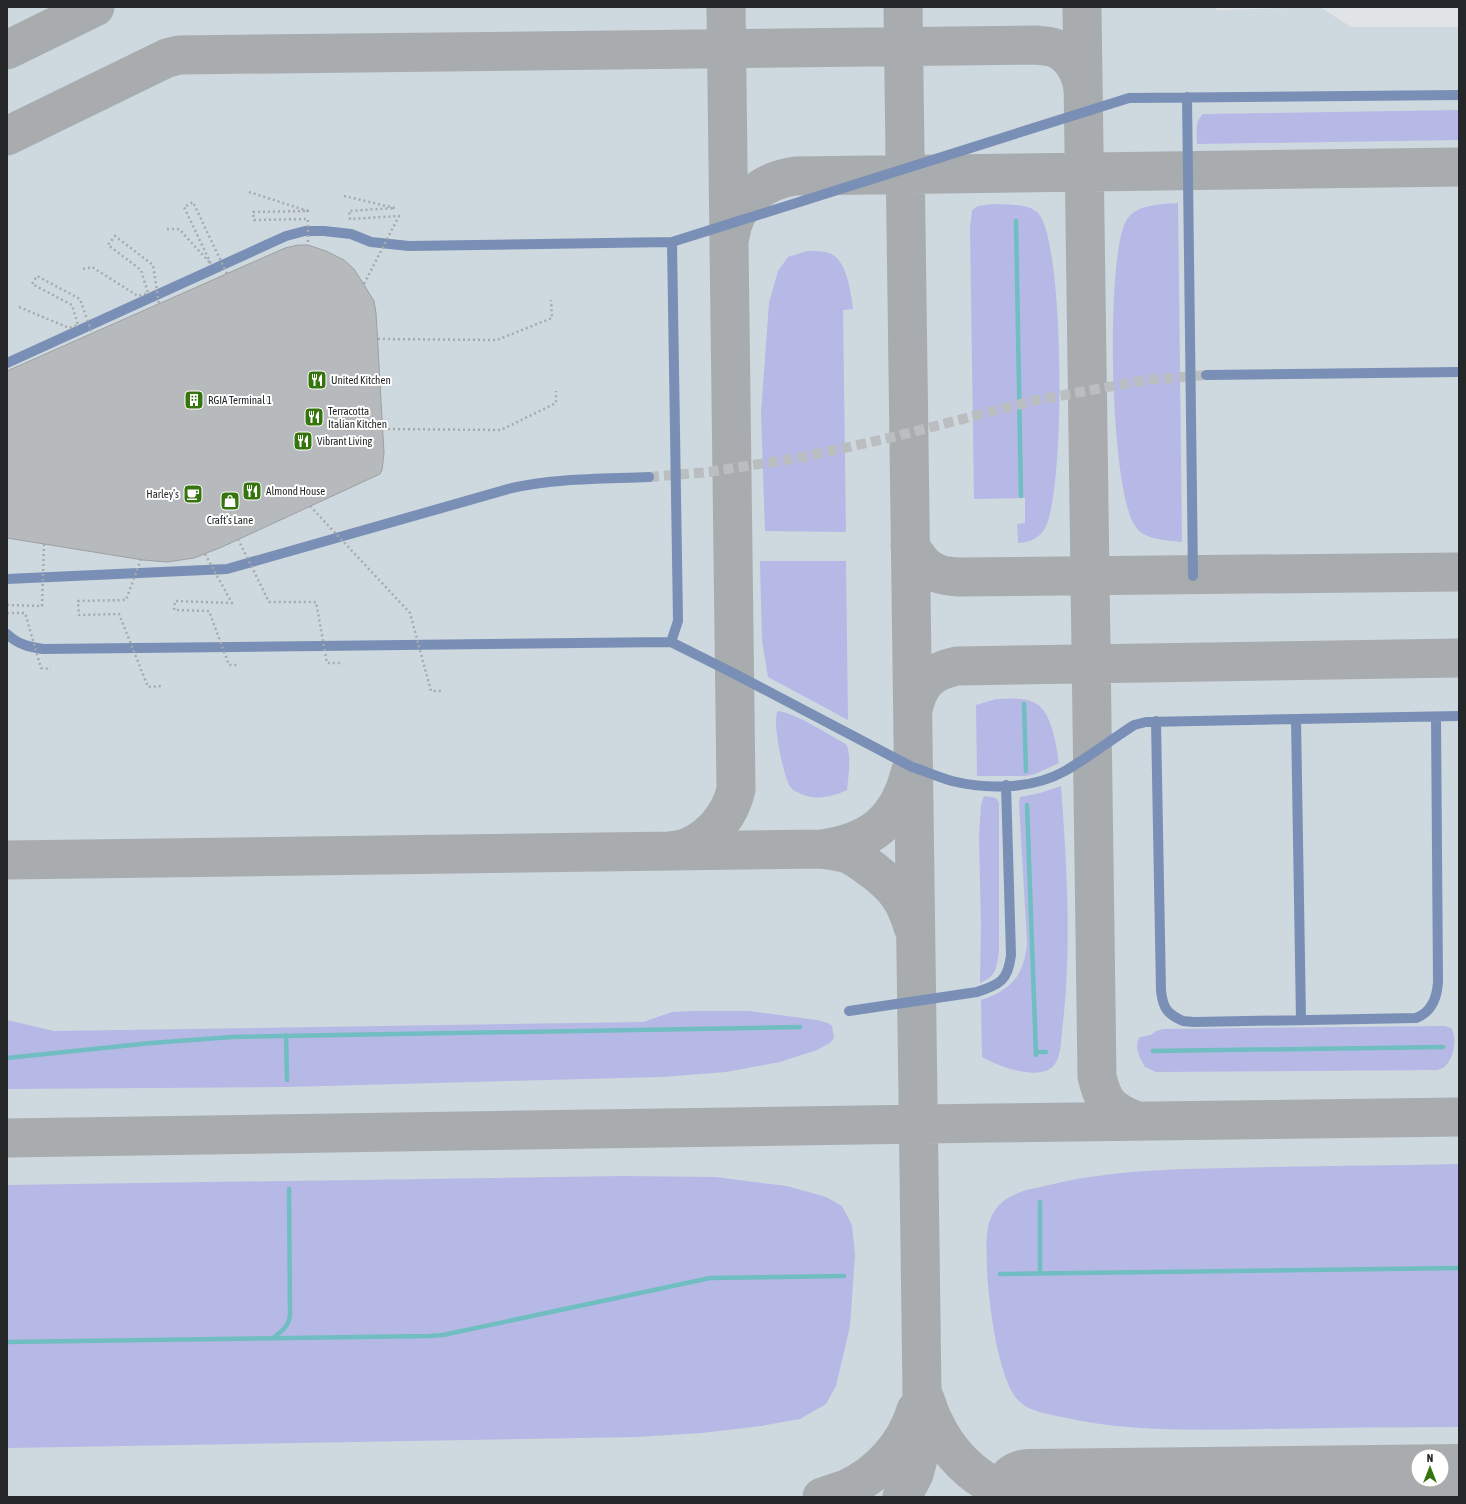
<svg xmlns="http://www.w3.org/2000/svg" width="1466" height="1504" font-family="'Asap Condensed',sans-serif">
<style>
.built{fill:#ced8df;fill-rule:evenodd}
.green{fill:#b6b9e6}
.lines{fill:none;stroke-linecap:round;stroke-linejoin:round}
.stream{stroke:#70bec1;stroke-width:4.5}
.taxiway{stroke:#a8acae;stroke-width:39}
.runway{stroke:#a8acae;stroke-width:96}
.building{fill:#b7babc;stroke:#9da0a2}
.minor-tunnel{stroke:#bbbec0;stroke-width:10;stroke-dasharray:10 5;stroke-linecap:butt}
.path{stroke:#a7aaac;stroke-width:2.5;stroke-dasharray:2 3;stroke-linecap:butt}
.minor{stroke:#798fb5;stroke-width:10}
.path-bridge{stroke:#a7aaac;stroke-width:2.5;stroke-dasharray:2 3;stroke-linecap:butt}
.labels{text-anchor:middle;stroke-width:4;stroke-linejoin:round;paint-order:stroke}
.poi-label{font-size:11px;fill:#262728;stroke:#fff;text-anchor:start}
</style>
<rect width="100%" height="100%" fill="#e0e4e6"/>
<path class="built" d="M 7,7 L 1216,7 L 1216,10 L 1320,7 L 1351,27 L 1459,27 L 1459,1497 L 7,1497 ZM 1418,1456 L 1442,1456 L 1442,1480 L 1418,1480 Z"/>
<path class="green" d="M 1459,110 L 1459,140 L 1197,144 C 1197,133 1194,123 1203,114 Z
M 1178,203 L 1182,542 C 1166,540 1144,540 1135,526 C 1110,490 1105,260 1126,221 C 1135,204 1162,204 1178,203 Z
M 994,204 C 1008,205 1028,203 1038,213 C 1065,240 1066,498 1044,530 C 1038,539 1027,543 1018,543 L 1017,524 L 1025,523 L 1025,498 L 974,499 L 970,228 L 972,210 L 978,206 Z
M 807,251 C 814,251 823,251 829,253 C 847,259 851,293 853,309 L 843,310 L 846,532 L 765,531 L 761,413 L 769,303 L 778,271 L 788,257 Z
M 760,561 L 846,561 L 848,720 L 768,677 L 762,641 Z
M 996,699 C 1008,699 1022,697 1033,702 C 1052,709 1056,745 1059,763 L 1035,774 L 1026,776 L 977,776 L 976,705 Z
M 778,711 C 798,714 827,734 846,744 C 852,754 848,779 847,790 C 832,797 815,801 799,793 C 797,792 793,790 791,788 C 784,780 771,719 778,711 Z
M 1061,786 C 1067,866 1072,951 1062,1031 C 1061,1041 1061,1055 1055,1064 C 1042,1083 997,1066 982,1057 L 981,1000 C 1012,990 1024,975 1027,943 L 1019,803 L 1020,797 L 1040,793 Z
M 984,796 L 996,798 L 999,803 L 999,952 C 996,968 997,976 980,983 L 981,927 L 979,836 L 981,805 Z
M 693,1011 L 750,1011 L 772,1014 L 817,1020 L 828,1023 L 832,1026 L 834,1038 L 830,1043 L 817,1050 L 780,1062 L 726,1072 L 661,1077 L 287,1087 L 7,1089 L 7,1020 L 54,1031 L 643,1022 L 672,1012 Z
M 1445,1026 L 1451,1028 C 1458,1038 1454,1060 1443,1068 C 1441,1069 1439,1069 1437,1070 L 1156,1072 L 1145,1067 C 1140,1058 1133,1047 1140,1037 L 1151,1035 L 1156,1031 L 1163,1029 Z
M 1459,1164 L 1459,1427 C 1394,1427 1328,1428 1263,1429 C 1196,1430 1127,1432 1062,1417 C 1048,1414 1031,1412 1020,1402 C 998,1383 988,1298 987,1268 C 986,1236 983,1207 1018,1193 C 1027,1189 1037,1188 1045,1186 C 1091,1174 1138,1171 1184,1169 C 1276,1166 1367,1166 1459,1164 Z
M 622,1176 L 715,1177 L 787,1186 L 826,1197 L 842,1206 L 852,1225 L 855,1255 L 850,1326 L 836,1386 L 826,1404 L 800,1419 L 761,1426 L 702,1433 L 637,1437 L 7,1448 L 7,1185 Z"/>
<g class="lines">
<path class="stream" d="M 1016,221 L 1021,496
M 1024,704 L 1026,771
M 1027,805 L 1036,1055
M 286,1035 L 287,1080
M 1153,1051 L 1443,1047
M 1036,1052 L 1046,1052
M 7,1058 L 151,1043 L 232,1037 L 800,1027
M 1040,1202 L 1040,1274
M 1000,1274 L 1459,1268
M 273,1338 C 282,1331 289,1326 290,1315 L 289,1189
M 7,1342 L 429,1336 L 443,1335 L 710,1278 L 844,1276"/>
<path class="taxiway" d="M 1082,7 L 1097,1076 C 1103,1104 1111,1111 1137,1121
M 7,50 L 95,7
M 7,136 L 167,58 L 179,55 L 1037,45 C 1042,46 1047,46 1052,47 C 1071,53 1082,73 1083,91
M 730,237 C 734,203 763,180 796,176 L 1459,167
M 910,545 C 922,567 932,576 958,577 L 1459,572
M 913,710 C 919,683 929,672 957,666 L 1459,658
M 910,773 C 898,821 870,843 821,849 C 830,850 839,851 848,854 C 857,858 866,865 874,871 C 896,888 905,900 913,927
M 670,851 C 677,850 685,849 691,846 C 714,835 731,813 736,789 L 726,7
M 7,860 L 821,849
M 7,1138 L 990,1123 L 1459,1117
M 925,1399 C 928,1407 930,1415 934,1422 C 947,1451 973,1479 1004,1490 C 1012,1493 1022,1495 1031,1497
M 822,1497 C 830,1494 838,1492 846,1489 C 880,1474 905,1445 916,1410
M 902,1497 L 914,1474 L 921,1448 L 922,1391 L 903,7"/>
<path class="runway" d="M 1029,1497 L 1459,1492"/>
</g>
<path class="building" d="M 298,245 L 308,245 L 326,251 L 344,260 L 354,269 L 374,301 L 376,313 L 384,453 L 382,470 L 380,474 L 222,547 L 194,558 L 167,562 L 143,560 L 7,538 L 7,371 L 285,248 Z"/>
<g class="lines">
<path class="minor-tunnel" d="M 649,477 L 709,472 L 803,457 L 889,438 L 1032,401 L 1146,380 L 1206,375"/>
<path class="path" d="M 378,339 L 497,340 L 552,318 L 551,300
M 383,429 L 501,430 L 556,403 L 556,391"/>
<path class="minor" d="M 1187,97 L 1193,576
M 7,363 L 286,236 L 305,231 L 324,231 L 351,234 L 371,242 L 409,246 L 672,242 L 1129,98 L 1459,95
M 1206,375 L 1459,372
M 7,579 L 227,569 L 512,488 C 557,478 603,479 649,477
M 7,634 C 17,644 29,647 43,649 L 671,642 L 735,674 L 912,767 C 925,771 938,777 952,781 C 988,790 1033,789 1065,771 C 1089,757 1111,740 1134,725 L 1146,722 L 1459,716
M 671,642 L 678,621 L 672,242
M 1296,719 L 1301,1020
M 1156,721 L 1161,991 C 1163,1008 1167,1014 1183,1021 L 1194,1022 L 1416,1018 C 1432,1012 1437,998 1438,982 L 1436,717
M 849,1011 L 977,992 C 1000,984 1008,981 1011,955 L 1006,785"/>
<path class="path-bridge" d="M 249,192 L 308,211 L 253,212 L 254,220 L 308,219 L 308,245
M 344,196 L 395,208 L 349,211 L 350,219 L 399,216 L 364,284
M 167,229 L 179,229 L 211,264 L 184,207 L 193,202 L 227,274
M 83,269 L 92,267 L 138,296 L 148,293 L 141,270 L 108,245 L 115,236 L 153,265 L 159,304
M 19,307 L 69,328 L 78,325 L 72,305 L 32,284 L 37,276 L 80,299 L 92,333
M 310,506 L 410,613 L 431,691 L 442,691
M 238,539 L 269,602 L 316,602 L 327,663 L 341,663
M 205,554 L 232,603 L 175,601 L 174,610 L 209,611 L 229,665 L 238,665
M 141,559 L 126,600 L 78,601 L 79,615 L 119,614 L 148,687 L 162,686
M 7,605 L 42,606 L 44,544
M 7,613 L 25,613 L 41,668 L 51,669"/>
</g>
<defs>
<g id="restaurant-square" transform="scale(1)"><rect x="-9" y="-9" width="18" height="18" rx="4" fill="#36740e" stroke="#fff"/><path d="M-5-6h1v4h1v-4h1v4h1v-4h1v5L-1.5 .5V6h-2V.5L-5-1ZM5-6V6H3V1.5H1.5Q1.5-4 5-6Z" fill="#fff"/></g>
<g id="building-square" transform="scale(1)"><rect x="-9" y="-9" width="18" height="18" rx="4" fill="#36740e" stroke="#fff"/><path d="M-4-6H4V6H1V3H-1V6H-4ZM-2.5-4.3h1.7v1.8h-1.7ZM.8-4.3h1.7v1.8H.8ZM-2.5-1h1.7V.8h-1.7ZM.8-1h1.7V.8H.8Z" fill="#fff"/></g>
<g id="cafe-square" transform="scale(1)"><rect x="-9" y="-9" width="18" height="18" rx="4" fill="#36740e" stroke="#fff"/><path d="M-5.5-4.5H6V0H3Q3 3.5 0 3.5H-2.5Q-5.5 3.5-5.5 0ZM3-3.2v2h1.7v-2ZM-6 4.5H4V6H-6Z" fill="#fff"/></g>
<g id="shop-square" transform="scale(1)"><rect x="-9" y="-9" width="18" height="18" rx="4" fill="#36740e" stroke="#fff"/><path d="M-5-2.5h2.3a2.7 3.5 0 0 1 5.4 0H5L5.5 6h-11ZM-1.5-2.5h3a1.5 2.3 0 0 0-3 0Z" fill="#fff"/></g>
</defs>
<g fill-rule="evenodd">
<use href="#restaurant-square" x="317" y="380"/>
<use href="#building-square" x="194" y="400"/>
<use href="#restaurant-square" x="314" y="417"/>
<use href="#restaurant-square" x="303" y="441"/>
<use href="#restaurant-square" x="252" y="491"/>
<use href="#cafe-square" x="193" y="494"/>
<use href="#shop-square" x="230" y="501"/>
</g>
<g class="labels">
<g class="poi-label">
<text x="331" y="384">United Kitchen</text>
<text x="208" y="404">RGIA Terminal 1</text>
<text x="328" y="415">Terracotta<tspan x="328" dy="13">Italian Kitchen</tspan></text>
<text x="317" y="445">Vibrant Living</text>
<text x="266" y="495">Almond House</text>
<text x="179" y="498" text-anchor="end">Harley’s</text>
<text x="230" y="524" text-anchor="middle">Craft’s Lane</text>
</g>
</g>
<rect width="1466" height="1504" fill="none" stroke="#262728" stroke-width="16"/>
<g transform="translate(1430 1468)"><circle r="19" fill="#ffffff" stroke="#a8a9a9"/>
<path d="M0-3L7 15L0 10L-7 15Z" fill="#36740e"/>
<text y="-6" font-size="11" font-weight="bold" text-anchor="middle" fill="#262728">N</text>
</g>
</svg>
